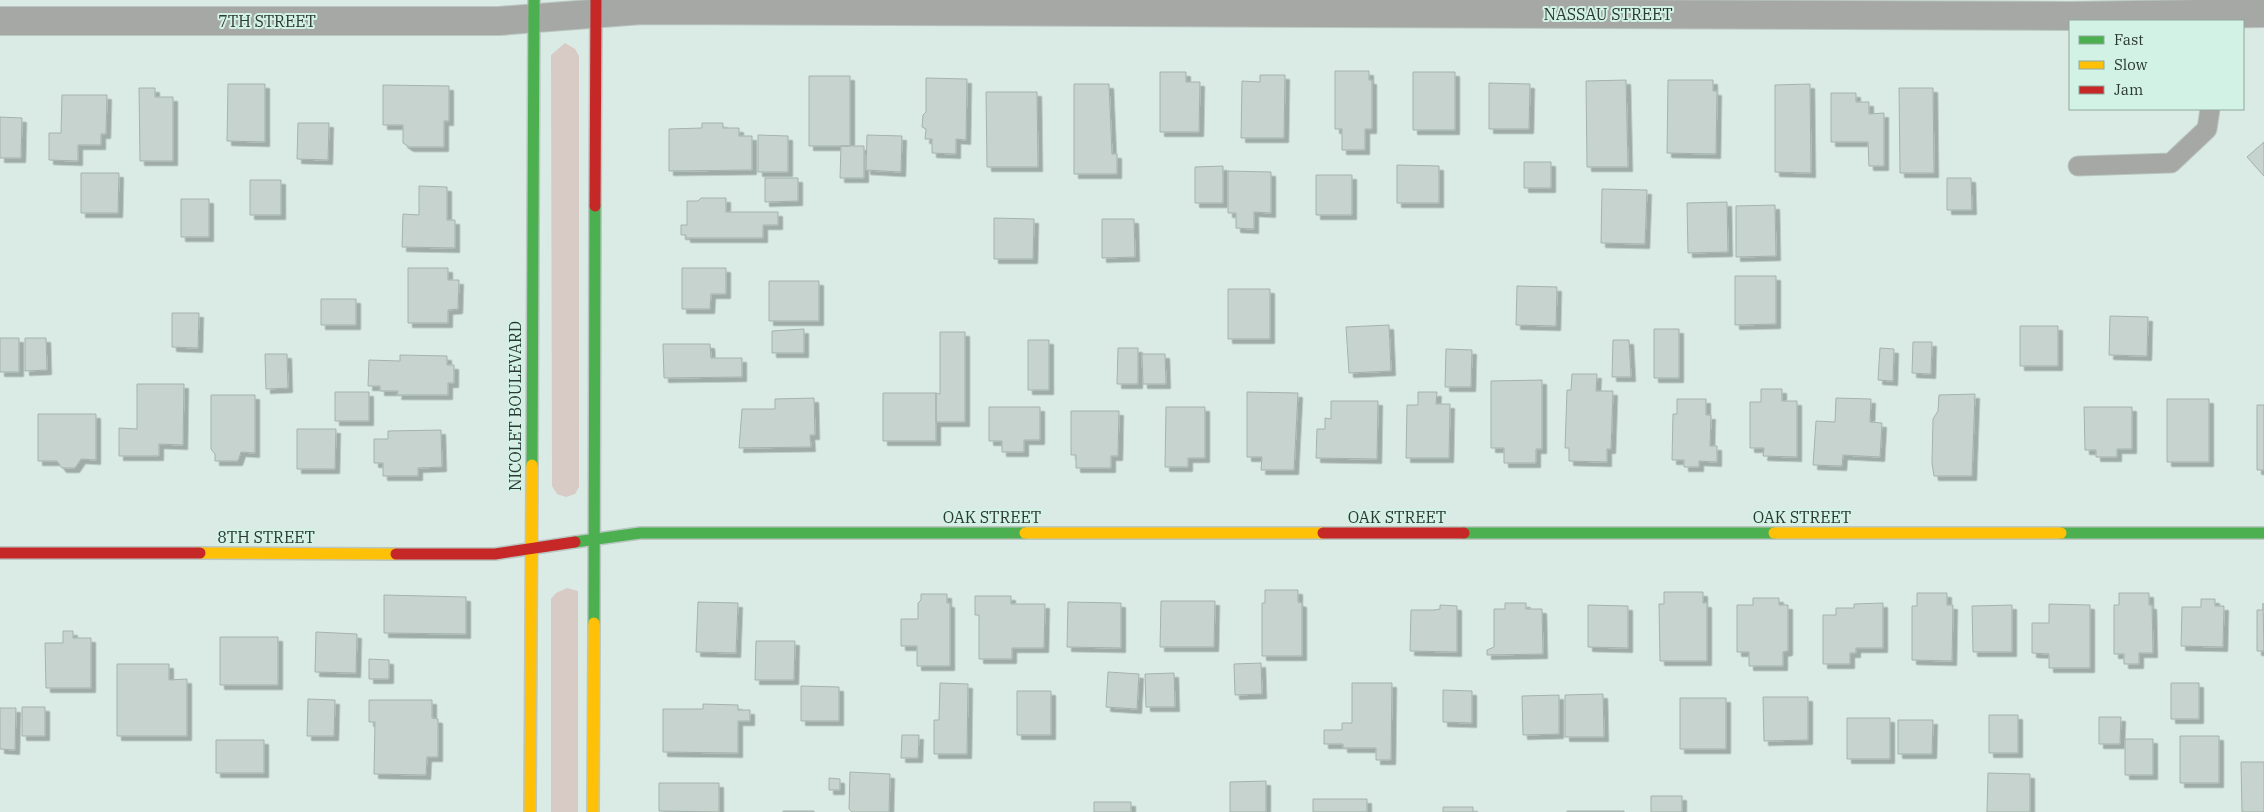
<svg xmlns="http://www.w3.org/2000/svg" width="2264" height="812" font-family="'IBM Plex Serif',serif">
<style>
.green{fill:#d8cac5}
.building{fill:#c6d3ce;stroke:#a5b2ad;filter:url(#shadow)}
.lines{fill:none;stroke-linecap:round;stroke-linejoin:round}
.lane-casing{stroke:#b9c6c1;stroke-width:21}
.street-casing{stroke:#b9c6c1;stroke-width:30}
.fast-casing{stroke:#b9c6c1;stroke-width:14}
.slow-casing{stroke:#b9c6c1;stroke-width:14}
.jam-casing{stroke:#b9c6c1;stroke-width:14}
.lane{stroke:#a6a8a5;stroke-width:19}
.street{stroke:#a6a8a5;stroke-width:28}
.fast{stroke:#4caf50;stroke-width:11}
.slow{stroke:#ffc107;stroke-width:11}
.jam{stroke:#c62828;stroke-width:11}
.labels{text-anchor:middle;stroke-width:4;stroke-linejoin:round;paint-order:stroke}
.street-label{font-size:16px;fill:#2c3833;stroke:#d3f2e6}
</style>
<defs>
<filter id="shadow"><feDropShadow dx="4.5" dy="4.5" stdDeviation="0" flood-color="#0004"/></filter>
</defs>
<rect width="100%" height="100%" fill="#daebe5"/>
<path class="green" d="M 565,43 L 575,49 L 579,56 L 579,487 L 575,494 L 566,497 L 557,494 L 552,486 L 551,55 Z
M 567,588 L 578,591 L 578,812 L 551,812 L 551,599 L 556,593 Z"/>
<path class="building" d="M 1335,71 L 1369,71 L 1369,80 L 1372,80 L 1372,129 L 1365,129 L 1365,150 L 1342,150 L 1342,129 L 1335,129 Z
M 1160,72 L 1186,72 L 1186,82 L 1200,82 L 1199,132 L 1160,132 Z
M 1413,72 L 1455,72 L 1455,130 L 1413,130 Z
M 1260,75 L 1285,75 L 1284,138 L 1241,138 L 1242,81 L 1260,82 Z
M 809,76 L 850,76 L 850,146 L 809,146 Z
M 926,78 L 967,79 L 966,140 L 956,139 L 956,154 L 932,153 L 932,139 L 925,139 L 926,129 L 922,127 L 923,115 L 926,112 Z
M 1626,80 L 1628,167 L 1587,167 L 1586,81 Z
M 1668,80 L 1713,80 L 1713,91 L 1717,91 L 1716,154 L 1667,153 Z
M 1489,83 L 1530,84 L 1529,129 L 1489,129 Z
M 228,84 L 265,84 L 265,142 L 227,141 Z
M 1074,84 L 1109,84 L 1112,154 L 1117,154 L 1117,174 L 1074,174 Z
M 1810,84 L 1811,173 L 1775,172 L 1775,85 Z
M 383,85 L 449,86 L 449,121 L 444,121 L 444,147 L 409,147 L 403,143 L 403,125 L 383,125 Z
M 139,88 L 155,88 L 155,97 L 173,97 L 173,161 L 140,161 Z
M 1899,88 L 1933,88 L 1934,173 L 1900,173 Z
M 986,92 L 1037,92 L 1038,167 L 987,167 Z
M 1831,93 L 1856,93 L 1856,102 L 1869,102 L 1869,114 L 1884,113 L 1884,166 L 1869,166 L 1868,142 L 1831,142 Z
M 62,95 L 107,95 L 106,134 L 101,134 L 101,145 L 78,145 L 78,161 L 49,160 L 49,133 L 61,133 Z
M 0,117 L 22,118 L 21,158 L 0,158 Z
M 298,123 L 329,123 L 328,160 L 297,159 Z
M 702,123 L 723,123 L 723,128 L 739,128 L 739,136 L 752,136 L 752,170 L 669,171 L 669,129 L 702,128 Z
M 758,135 L 788,136 L 788,172 L 758,172 Z
M 867,135 L 902,136 L 901,172 L 866,170 Z
M 2264,142 L 2264,176 L 2247,157 Z
M 841,146 L 864,146 L 864,178 L 840,178 Z
M 1524,162 L 1551,162 L 1551,188 L 1524,188 Z
M 1397,165 L 1439,166 L 1439,203 L 1397,203 Z
M 1223,166 L 1223,203 L 1195,203 L 1195,167 Z
M 1228,171 L 1271,172 L 1271,213 L 1254,212 L 1254,229 L 1236,228 L 1236,213 L 1228,213 Z
M 81,173 L 119,173 L 118,213 L 81,213 Z
M 1316,175 L 1352,175 L 1352,215 L 1316,215 Z
M 765,178 L 798,178 L 798,201 L 765,202 Z
M 1947,178 L 1971,178 L 1972,210 L 1947,210 Z
M 250,180 L 281,180 L 281,215 L 250,215 Z
M 419,186 L 447,187 L 447,220 L 455,220 L 455,248 L 402,247 L 403,214 L 419,215 Z
M 1602,189 L 1647,190 L 1645,244 L 1601,243 Z
M 701,198 L 726,198 L 726,212 L 778,212 L 778,225 L 763,225 L 763,238 L 686,238 L 686,235 L 681,235 L 681,225 L 687,225 L 687,201 L 698,201 Z
M 181,199 L 209,199 L 209,237 L 181,237 Z
M 1727,202 L 1728,252 L 1688,253 L 1687,203 Z
M 1775,205 L 1776,256 L 1736,257 L 1736,206 Z
M 994,218 L 1034,219 L 1033,259 L 994,259 Z
M 1102,219 L 1134,219 L 1135,257 L 1102,258 Z
M 408,268 L 448,268 L 448,280 L 459,280 L 458,309 L 448,310 L 448,323 L 408,323 Z
M 682,268 L 726,268 L 726,294 L 711,294 L 710,309 L 682,309 Z
M 1735,276 L 1776,276 L 1776,324 L 1735,325 Z
M 769,281 L 819,281 L 819,321 L 769,321 Z
M 1517,286 L 1557,287 L 1556,326 L 1516,325 Z
M 1228,289 L 1270,289 L 1270,339 L 1228,339 Z
M 321,299 L 356,299 L 356,325 L 321,325 Z
M 172,313 L 199,313 L 198,348 L 172,347 Z
M 2110,316 L 2148,317 L 2147,356 L 2109,355 Z
M 1389,325 L 1391,371 L 1349,373 L 1346,327 Z
M 2020,326 L 2058,326 L 2058,366 L 2020,366 Z
M 804,329 L 804,353 L 772,353 L 772,331 Z
M 1654,329 L 1679,329 L 1679,378 L 1654,378 Z
M 940,332 L 965,332 L 965,422 L 936,422 L 936,393 L 940,394 Z
M 0,338 L 19,338 L 19,372 L 0,372 Z
M 25,338 L 46,338 L 47,370 L 25,371 Z
M 1028,340 L 1049,340 L 1049,390 L 1028,390 Z
M 1613,340 L 1629,340 L 1631,377 L 1612,377 Z
M 1913,342 L 1932,342 L 1931,374 L 1912,373 Z
M 663,344 L 710,344 L 711,358 L 742,358 L 742,377 L 664,378 Z
M 1118,348 L 1138,348 L 1138,384 L 1117,384 Z
M 1880,348 L 1894,349 L 1893,381 L 1878,380 Z
M 1446,349 L 1472,350 L 1471,387 L 1445,387 Z
M 265,354 L 287,354 L 288,388 L 266,389 Z
M 1142,354 L 1165,354 L 1166,384 L 1143,384 Z
M 400,355 L 447,356 L 447,365 L 454,365 L 454,383 L 448,383 L 448,395 L 397,395 L 398,391 L 380,391 L 380,386 L 368,386 L 369,360 L 400,361 Z
M 1572,374 L 1597,374 L 1596,391 L 1613,391 L 1611,449 L 1607,449 L 1607,462 L 1569,461 L 1569,448 L 1565,448 L 1567,390 L 1571,390 Z
M 1542,380 L 1542,449 L 1536,449 L 1536,463 L 1504,463 L 1504,448 L 1491,448 L 1491,381 Z
M 137,384 L 184,384 L 183,445 L 159,444 L 159,456 L 119,456 L 119,428 L 137,429 Z
M 1761,389 L 1782,389 L 1782,401 L 1797,401 L 1797,457 L 1763,456 L 1764,448 L 1750,448 L 1750,402 L 1761,402 Z
M 335,392 L 369,392 L 369,421 L 335,421 Z
M 1247,392 L 1298,393 L 1294,470 L 1261,470 L 1262,457 L 1247,457 Z
M 1418,392 L 1437,392 L 1436,404 L 1450,404 L 1449,458 L 1406,458 L 1407,405 L 1418,405 Z
M 883,393 L 936,393 L 936,441 L 883,441 Z
M 1975,394 L 1972,476 L 1934,476 L 1932,463 L 1933,419 L 1938,411 L 1939,395 Z
M 211,395 L 255,395 L 255,453 L 241,452 L 238,461 L 215,461 L 215,454 L 211,449 Z
M 814,398 L 815,435 L 810,435 L 811,447 L 739,448 L 742,409 L 775,409 L 775,399 Z
M 1836,398 L 1871,399 L 1870,422 L 1882,423 L 1880,457 L 1843,455 L 1842,466 L 1813,465 L 1816,421 L 1835,422 Z
M 1677,399 L 1706,399 L 1706,415 L 1711,415 L 1710,446 L 1717,446 L 1717,462 L 1699,461 L 1699,467 L 1684,467 L 1684,460 L 1672,460 L 1673,414 L 1677,414 Z
M 2167,399 L 2209,399 L 2209,462 L 2167,462 Z
M 1331,401 L 1378,401 L 1377,459 L 1316,458 L 1317,429 L 1325,429 L 1325,418 L 1331,419 Z
M 2257,405 L 2264,405 L 2264,470 L 2257,470 Z
M 989,407 L 1040,407 L 1040,440 L 1024,440 L 1024,452 L 1002,452 L 1002,441 L 989,441 Z
M 1166,407 L 1205,407 L 1205,458 L 1188,458 L 1188,467 L 1165,467 Z
M 2084,407 L 2132,407 L 2132,449 L 2117,449 L 2117,457 L 2096,457 L 2096,450 L 2085,450 Z
M 1071,411 L 1119,411 L 1118,456 L 1111,456 L 1111,468 L 1076,468 L 1076,455 L 1071,455 Z
M 38,414 L 96,414 L 96,460 L 81,459 L 75,468 L 62,468 L 57,461 L 38,461 Z
M 297,429 L 336,429 L 335,469 L 297,469 Z
M 441,430 L 442,467 L 418,468 L 418,476 L 383,476 L 383,463 L 374,463 L 374,439 L 388,439 L 388,431 Z
M 1265,590 L 1298,590 L 1298,602 L 1302,603 L 1302,656 L 1262,656 L 1262,603 L 1265,603 Z
M 1664,592 L 1703,592 L 1703,603 L 1707,603 L 1707,661 L 1660,661 L 1659,604 L 1664,604 Z
M 1917,593 L 1947,593 L 1947,605 L 1953,605 L 1952,661 L 1912,660 L 1912,606 L 1917,606 Z
M 2119,593 L 2149,593 L 2149,605 L 2152,605 L 2153,653 L 2139,653 L 2139,664 L 2124,664 L 2124,654 L 2114,654 L 2114,605 L 2119,605 Z
M 921,594 L 947,594 L 947,603 L 950,603 L 950,666 L 917,666 L 917,646 L 901,646 L 901,619 L 918,619 L 918,603 L 921,600 Z
M 384,595 L 466,597 L 466,634 L 384,633 Z
M 975,596 L 1011,596 L 1011,604 L 1045,604 L 1044,648 L 1012,648 L 1012,659 L 979,659 L 979,615 L 975,615 Z
M 1753,598 L 1779,598 L 1779,605 L 1788,605 L 1788,651 L 1783,652 L 1783,666 L 1749,666 L 1749,652 L 1737,652 L 1737,605 L 1753,605 Z
M 2201,599 L 2215,599 L 2215,606 L 2224,606 L 2223,647 L 2181,646 L 2182,607 L 2201,607 Z
M 1161,601 L 1215,601 L 1214,647 L 1160,647 Z
M 698,602 L 738,603 L 736,653 L 696,652 Z
M 1068,602 L 1121,603 L 1121,648 L 1067,647 Z
M 1505,603 L 1526,603 L 1526,609 L 1542,609 L 1543,654 L 1487,655 L 1487,650 L 1494,647 L 1494,609 L 1505,609 Z
M 1883,603 L 1883,648 L 1856,648 L 1856,653 L 1850,653 L 1850,664 L 1823,664 L 1823,615 L 1836,615 L 1836,608 L 1854,608 L 1854,604 Z
M 2263,603 L 2264,651 L 2257,651 L 2257,610 L 2263,610 Z
M 2049,604 L 2090,605 L 2090,668 L 2049,668 L 2049,654 L 2032,653 L 2032,623 L 2049,623 Z
M 1440,605 L 1457,606 L 1457,652 L 1410,651 L 1411,610 L 1434,610 L 1440,609 Z
M 1588,605 L 1628,606 L 1628,648 L 1588,647 Z
M 2012,605 L 2012,652 L 1973,652 L 1972,606 Z
M 63,631 L 73,631 L 73,638 L 91,638 L 91,688 L 46,688 L 45,643 L 63,643 Z
M 316,632 L 357,634 L 356,673 L 315,672 Z
M 220,637 L 278,637 L 278,685 L 220,685 Z
M 756,641 L 795,641 L 794,680 L 755,680 Z
M 369,659 L 389,660 L 389,679 L 369,679 Z
M 1261,663 L 1262,694 L 1235,695 L 1234,664 Z
M 117,664 L 169,664 L 169,680 L 187,679 L 187,736 L 117,736 Z
M 1108,672 L 1139,674 L 1137,709 L 1106,707 Z
M 1174,673 L 1175,707 L 1146,707 L 1145,674 Z
M 940,683 L 968,684 L 967,754 L 934,754 L 934,720 L 939,720 Z
M 1352,683 L 1392,683 L 1391,760 L 1376,760 L 1376,748 L 1343,748 L 1343,744 L 1324,744 L 1324,730 L 1342,730 L 1342,723 L 1352,723 Z
M 2171,683 L 2199,683 L 2199,719 L 2171,719 Z
M 801,686 L 839,687 L 839,721 L 801,721 Z
M 1443,690 L 1472,691 L 1472,723 L 1443,722 Z
M 1017,691 L 1051,691 L 1051,735 L 1017,735 Z
M 1603,694 L 1604,737 L 1565,737 L 1565,695 Z
M 1559,695 L 1559,734 L 1523,735 L 1522,696 Z
M 1763,697 L 1808,697 L 1808,740 L 1764,741 Z
M 1680,698 L 1726,698 L 1726,749 L 1680,749 Z
M 308,699 L 335,700 L 334,736 L 307,736 Z
M 369,700 L 432,700 L 432,718 L 438,719 L 438,757 L 427,757 L 426,775 L 374,774 L 375,722 L 369,722 Z
M 703,704 L 738,705 L 738,710 L 750,710 L 750,721 L 738,721 L 738,753 L 663,752 L 663,709 L 703,709 Z
M 22,707 L 45,707 L 45,736 L 22,736 Z
M 0,708 L 16,708 L 15,750 L 0,749 Z
M 1989,715 L 2018,715 L 2018,753 L 1989,753 Z
M 2099,717 L 2121,717 L 2120,744 L 2099,744 Z
M 1847,718 L 1890,718 L 1890,759 L 1847,759 Z
M 1898,720 L 1933,720 L 1932,754 L 1898,754 Z
M 902,735 L 919,735 L 918,758 L 901,758 Z
M 2180,736 L 2219,736 L 2219,783 L 2180,783 Z
M 2125,739 L 2153,739 L 2153,775 L 2125,775 Z
M 216,740 L 264,740 L 264,773 L 216,773 Z
M 2241,762 L 2264,762 L 2264,812 L 2242,812 Z
M 850,772 L 890,774 L 889,812 L 852,812 L 849,809 Z
M 1988,773 L 2030,774 L 2030,812 L 1987,812 Z
M 829,778 L 840,779 L 840,790 L 829,790 Z
M 1266,781 L 1266,812 L 1230,812 L 1230,782 Z
M 659,783 L 719,783 L 719,812 L 659,811 Z
M 1651,796 L 1682,796 L 1682,812 L 1651,812 Z
M 1313,799 L 1367,799 L 1367,812 L 1313,812 Z
M 1094,802 L 1131,802 L 1131,812 L 1094,812 Z
M 1443,807 L 1473,807 L 1473,812 L 1443,812 Z
M 783,811 L 814,811 L 814,812 L 783,812 Z
M 1567,811 L 1624,811 L 1624,812 L 1567,812 Z"/>
<g class="lines">
<g class="lane-casing">
<path id="lane" d="M 2078,166 L 2171,163 L 2207,129 L 2210,109"/>
</g>
<g class="street-casing">
<path id="street" d="M 0,21 L 499,21 L 642,10 L 2070,16 L 2264,13"/>
</g>
<g class="fast-casing">
<path id="fast" d="M 532,465 L 534,0
M 1464,533 L 1774,533
M 2061,533 L 2264,533
M 575,542 L 640,533 L 1025,533
M 594,623 L 595,206"/>
</g>
<g class="slow-casing">
<path id="slow" d="M 1025,533 L 1323,533
M 1774,533 L 2061,533
M 200,553 L 396,554
M 530,812 L 532,465
M 593,812 L 594,623"/>
</g>
<g class="jam-casing">
<path id="jam" d="M 595,206 L 596,0
M 1323,533 L 1464,533
M 0,553 L 200,553
M 396,554 L 495,554 L 575,542"/>
</g>
<use href="#lane" class="lane"/>
<use href="#street" class="street"/>
<use href="#fast" class="fast"/>
<use href="#slow" class="slow"/>
<use href="#jam" class="jam"/>
</g>
<g class="labels">
<g class="street-label">
<text x="1608" y="20">NASSAU STREET</text>
<text x="267" y="27">7TH STREET</text>
<text transform="translate(515 406) rotate(-90)" y="6">NICOLET BOULEVARD</text>
<text x="992" y="523">OAK STREET</text>
<text x="1397" y="523">OAK STREET</text>
<text x="1802" y="523">OAK STREET</text>
<text x="266" y="543">8TH STREET</text>
</g>
</g>
<rect x="2069" y="20" width="175" height="90" fill="#d3f2e6" stroke="#90a89e"/>
<rect x="2079" y="36" width="25" height="8" fill="#4caf50" stroke="#90a89e"/>
<text x="2114" y="45" font-size="15" fill="#2c3833">Fast</text>
<rect x="2079" y="61" width="25" height="8" fill="#ffc107" stroke="#90a89e"/>
<text x="2114" y="70" font-size="15" fill="#2c3833">Slow</text>
<rect x="2079" y="86" width="25" height="8" fill="#c62828" stroke="#90a89e"/>
<text x="2114" y="95" font-size="15" fill="#2c3833">Jam</text>
</svg>
